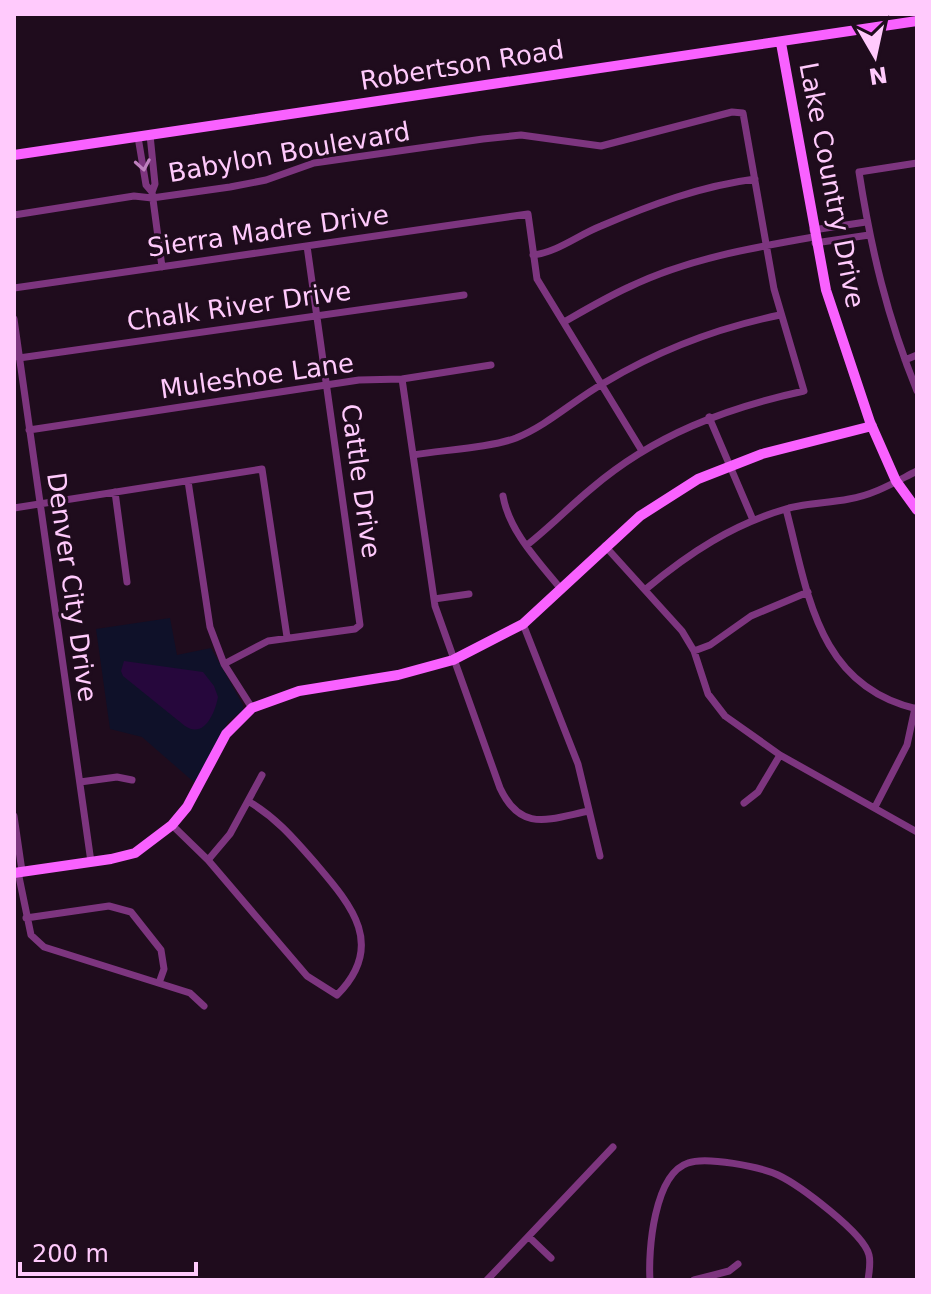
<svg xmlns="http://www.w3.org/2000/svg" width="931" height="1294" font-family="'DejaVu Sans',sans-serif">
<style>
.green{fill:#0f1129}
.water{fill:#26073c}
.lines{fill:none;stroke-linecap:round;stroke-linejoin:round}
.street{stroke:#7d357f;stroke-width:7}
.secondary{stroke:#f961ff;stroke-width:10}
.oneway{stroke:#be80be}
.labels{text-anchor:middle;stroke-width:6;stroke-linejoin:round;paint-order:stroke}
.street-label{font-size:26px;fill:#ffcafc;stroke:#1f0c1d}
</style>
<rect width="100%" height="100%" fill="#1f0c1d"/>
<path class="green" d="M 170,618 L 177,655 L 211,648 L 243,705 L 243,710 L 228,722 L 196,784 L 142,737 L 110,729 L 96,629 Z"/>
<path class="water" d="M 124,661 L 203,672 L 214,686 L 218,697 C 215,713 204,739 185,726 L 123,676 L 121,671 Z"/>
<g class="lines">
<path class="street" d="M 150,135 L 155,184 L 152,192
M 138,137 L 146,185 L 152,192 L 162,267
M 917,163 L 859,172 C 871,249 887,317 917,391
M 14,215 L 134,196 L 152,198 L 230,187 L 266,180 L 314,163 L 483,139 L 521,135 L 601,146 L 732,112 L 743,113 L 774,289 L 804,391 C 726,408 654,435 592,488 C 570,506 550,527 527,545
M 813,230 L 866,222
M 815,243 L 869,235
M 533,255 C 558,252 578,235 601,226 C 650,205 701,186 755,179
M 14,288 L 528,214 L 537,279 L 642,451
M 14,319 L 91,862
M 564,322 C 585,310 607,297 629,287 C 687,259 751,248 814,237
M 19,358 L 464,295
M 905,360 L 917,355
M 402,379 L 435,606 L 500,788 C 521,833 549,819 589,811
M 709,417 L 753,520
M 29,430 L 359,380 L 402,379 L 491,365
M 413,455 C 442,450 489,448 516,438 C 548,425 574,400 604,383 C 659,350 717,328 780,315
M 188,481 L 210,627 L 224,664 L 252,708
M 115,492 L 127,582
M 503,496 C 509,531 538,561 560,588
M 14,508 L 262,469 L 287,637
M 786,509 C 808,593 817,686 917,709
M 605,546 L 682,631 L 694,651 L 708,694 L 725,716 L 780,755 L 917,832
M 646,589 C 689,553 733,524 789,508 C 809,503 829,503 849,499 C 874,495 895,482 917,471
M 434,599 L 469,594
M 523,624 L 578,764 L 600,856
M 694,651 L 710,645 L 751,616 L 808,592
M 224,664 L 268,641 L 355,629 L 360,625 L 307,246
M 80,782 L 117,777 L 132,780
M 248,801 C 277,818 295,840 317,865 C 352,906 386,946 337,995
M 744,803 L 758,792 L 780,755
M 875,807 L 907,745 L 915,708
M 14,816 L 22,871
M 172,825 L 208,860 L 307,976 L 337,995
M 208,860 L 230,834 L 262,775
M 18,872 L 31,935 L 44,947 L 190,993 L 204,1006
M 26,918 L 109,906 L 131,912 L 161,950 L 164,969 L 159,983
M 529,1237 L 551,1258
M 487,1280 L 613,1147
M 650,1280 C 648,1251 654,1174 688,1163 C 706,1156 761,1167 778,1175 C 799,1185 864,1233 869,1255 C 871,1263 869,1272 868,1280
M 694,1280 L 729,1271 L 738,1264"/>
<path class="secondary" d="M 781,43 L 826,290 L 870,422 L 896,481 L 917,510
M 14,155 L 917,21
M 14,873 L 111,859 L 135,853 L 172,825 L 187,807 L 226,734 L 252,708 L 299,691 L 398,675 L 453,660 L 523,624 L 640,516 L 698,479 L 762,454 L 872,426"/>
</g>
<defs><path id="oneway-chevron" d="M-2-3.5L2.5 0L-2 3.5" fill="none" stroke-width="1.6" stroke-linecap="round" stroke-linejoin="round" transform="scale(2)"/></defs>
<use class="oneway" href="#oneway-chevron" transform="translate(143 165) rotate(80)"/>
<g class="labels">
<g class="street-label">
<text transform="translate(462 65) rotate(-9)" y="9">Robertson Road</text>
<text transform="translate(289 152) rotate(-10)" y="9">Babylon Boulevard</text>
<text transform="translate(832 185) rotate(79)" y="9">Lake Country Drive</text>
<text transform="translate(268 231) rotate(-8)" y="9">Sierra Madre Drive</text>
<text transform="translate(239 306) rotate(-8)" y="9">Chalk River Drive</text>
<text transform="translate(257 376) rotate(-8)" y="9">Muleshoe Lane</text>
<text transform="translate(361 481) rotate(82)" y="9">Cattle Drive</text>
<text transform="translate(72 587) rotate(82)" y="9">Denver City Drive</text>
</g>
</g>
<rect width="931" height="1294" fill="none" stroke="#ffcafc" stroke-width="32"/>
<g transform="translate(875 56) rotate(171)" stroke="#1f0c1d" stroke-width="6" paint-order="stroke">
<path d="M0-6L14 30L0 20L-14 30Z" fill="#ffcafc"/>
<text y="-12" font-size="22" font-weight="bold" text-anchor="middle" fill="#ffcafc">N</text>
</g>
<path d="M20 1262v12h176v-12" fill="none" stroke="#ffcafc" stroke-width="4"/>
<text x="32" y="1262" font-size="24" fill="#ffcafc" stroke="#1f0c1d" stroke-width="6" paint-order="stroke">200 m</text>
</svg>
